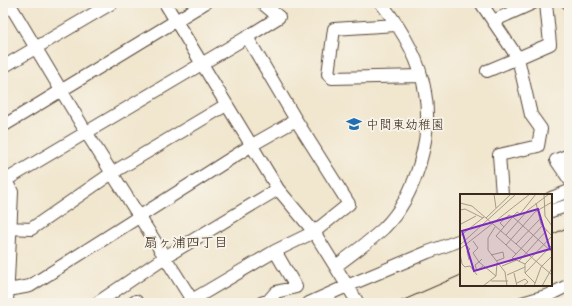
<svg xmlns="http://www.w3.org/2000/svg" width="572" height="306" font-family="'Patrick Hand','Klee One',sans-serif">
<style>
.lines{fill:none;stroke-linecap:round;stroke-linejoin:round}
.minor-casing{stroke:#564638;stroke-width:14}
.minor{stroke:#fff;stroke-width:12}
.tram{stroke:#3b2a1e;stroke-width:1}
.labels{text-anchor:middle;stroke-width:4;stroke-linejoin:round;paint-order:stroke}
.poi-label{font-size:13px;fill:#3b2a1e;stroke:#f7f3e8;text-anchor:start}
.neighbourhood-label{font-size:14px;fill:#3b2a1e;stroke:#f7f3e8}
.inset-road{fill:none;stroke:#a89b88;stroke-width:1}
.view{fill:#7b2cbf;fill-opacity:0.15;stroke:#7b2cbf;stroke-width:2}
.inset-edge{fill:none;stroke:#3b2a1e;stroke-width:2}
</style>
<rect width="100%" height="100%" fill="#f7f3e8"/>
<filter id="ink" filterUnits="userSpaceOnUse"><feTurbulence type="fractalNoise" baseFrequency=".025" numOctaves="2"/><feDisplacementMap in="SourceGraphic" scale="8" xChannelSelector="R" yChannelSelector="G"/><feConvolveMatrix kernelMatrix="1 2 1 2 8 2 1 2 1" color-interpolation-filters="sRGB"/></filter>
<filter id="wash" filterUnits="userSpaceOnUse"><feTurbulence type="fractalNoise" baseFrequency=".012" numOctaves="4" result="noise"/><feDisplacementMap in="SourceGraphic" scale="16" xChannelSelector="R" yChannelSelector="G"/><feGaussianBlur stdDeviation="0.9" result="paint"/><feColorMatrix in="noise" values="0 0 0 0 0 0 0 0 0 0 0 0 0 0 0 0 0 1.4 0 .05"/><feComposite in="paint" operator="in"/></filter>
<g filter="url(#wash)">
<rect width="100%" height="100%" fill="#f1e6ce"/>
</g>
<g filter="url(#ink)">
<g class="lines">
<g class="minor-casing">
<path id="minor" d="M 9,3 L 86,132 L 192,300 L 196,303
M 165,3 L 278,189 L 314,232 L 358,303
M 481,3 L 518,58 L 550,44 L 546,3
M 568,3 L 569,4
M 493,21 L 533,3
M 396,25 L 334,29 L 328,74 L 332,78 L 421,76
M 3,67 L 112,3
M 487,71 L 518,58 L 531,115 L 541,129 L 538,146 L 499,155 L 502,195
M 3,126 L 205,3
M 569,155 L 556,160 L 569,179
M 3,176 L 12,192 L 7,303
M 6,180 L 247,37
M 551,198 L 569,191
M 551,211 L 569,205
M 9,228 L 31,229 L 112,173 L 226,105
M 336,266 C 352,254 369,242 384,228 C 416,196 433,136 425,92 C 420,60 401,28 381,3
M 3,291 L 30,286 L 252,145 L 296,120
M 97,303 L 165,257 L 278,189
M 133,303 L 136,301 L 137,303
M 187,303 L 275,251 L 314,232 L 349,204 L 296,120 L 247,37 L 279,17 L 262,3
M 261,303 L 269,300 L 276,292 L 296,287 L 275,251
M 309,303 L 347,286 L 428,252 L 461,240
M 522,303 L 549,295 L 569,285"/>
</g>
<use href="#minor" class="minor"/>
<path class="tram" d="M 551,235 L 569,227
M 397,303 L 461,275"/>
</g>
</g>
<defs>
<g id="school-bare" transform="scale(1.2)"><path d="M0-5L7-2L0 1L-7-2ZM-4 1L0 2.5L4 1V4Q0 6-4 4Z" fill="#1f6fb2" stroke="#f7f3e8" stroke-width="2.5" paint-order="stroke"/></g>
</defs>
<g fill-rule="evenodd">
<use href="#school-bare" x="354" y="124"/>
</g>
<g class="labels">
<g class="poi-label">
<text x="366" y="129">中間東幼稚園</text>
</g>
<g class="neighbourhood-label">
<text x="186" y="247">扇ヶ浦四丁目</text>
</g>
</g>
<g transform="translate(460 194)">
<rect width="92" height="92" fill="#f1e6ce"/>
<path class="inset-road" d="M 34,0 L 36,14M 84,0 L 85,22 L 92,32M 0,9 L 12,12 L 92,81M 76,9 L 81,30 L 92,42M 0,16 L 5,15 L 23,24M 26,24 L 51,0M 0,27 L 1,30 L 16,22M 35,33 L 28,44 L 28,56 L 45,78 L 47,92M 44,33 L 40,29 L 49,21 L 53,23 L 92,58M 46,41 L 68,16 L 89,0M 0,42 L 24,23M 13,47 L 18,54 L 13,59 L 19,68 L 22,65M 56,50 L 80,25M 0,51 L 56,0M 5,51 L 10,55 L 7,57 L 9,66M 46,51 L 75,18 L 92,8M 0,55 L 70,0M 0,59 L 2,70 L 5,73 L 10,72 L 17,81M 56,60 L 82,32M 31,61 L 43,58 L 44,64 L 36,67M 59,67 L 87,36M 65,70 L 92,42M 23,72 L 17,77 L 15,71 L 19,68 L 36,82M 42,72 L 57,66M 54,79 L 57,92M 65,79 L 92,51M 47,81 L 65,73M 31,87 L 48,87M 57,89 L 65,85 L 68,88 L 63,92M 75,89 L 65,79 L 65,70 L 52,64 L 56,60 L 36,42 L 57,18 L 60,20 L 76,0M 23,92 L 36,82 L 37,69M 74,92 L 81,73 L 92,62M 82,92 L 92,74"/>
<path class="view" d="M 78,15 L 90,55 L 14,77 L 2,37 Z"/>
<rect width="92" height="92" class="inset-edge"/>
</g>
<rect width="572" height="306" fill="none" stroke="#f7f3e8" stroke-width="16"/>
</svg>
